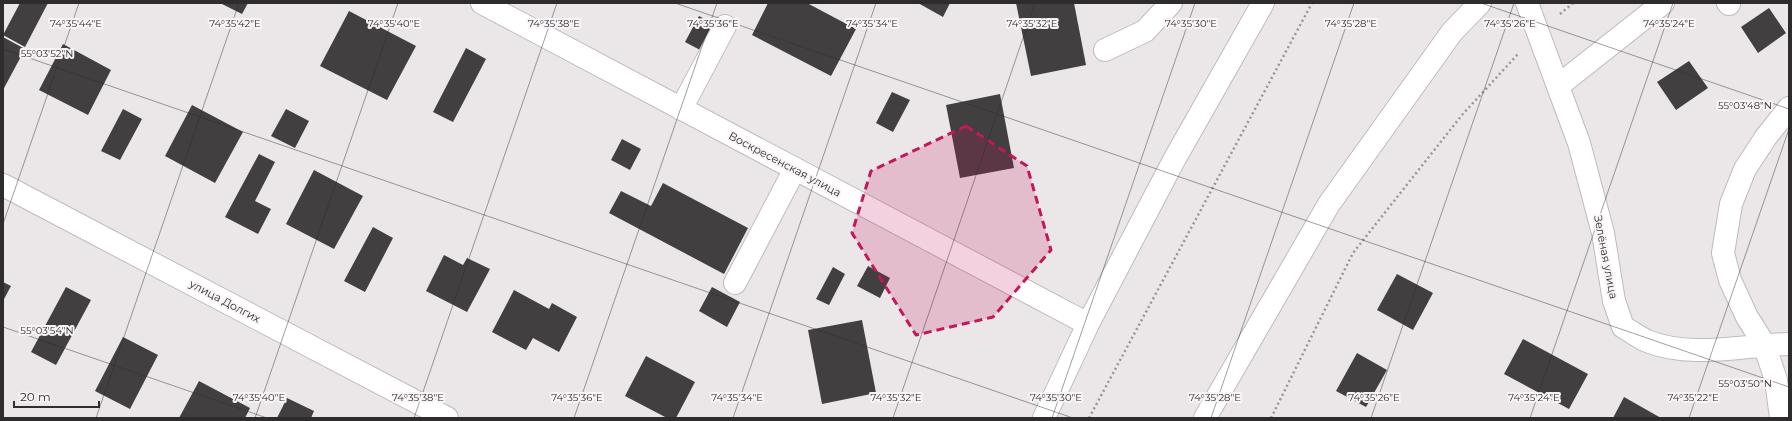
<svg xmlns="http://www.w3.org/2000/svg" width="1792" height="421" font-family="Montserrat,sans-serif">
<style>
.building{fill:#423f40}
.lines{fill:none;stroke-linecap:round;stroke-linejoin:round}
.minor-casing{stroke:#bfbbbd;stroke-width:24}
.major-casing{stroke:#bfbbbd;stroke-width:24}
.path{stroke:#989596;stroke-width:2.5;stroke-dasharray:2 3;stroke-linecap:butt}
.minor{stroke:#fff;stroke-width:22}
.major{stroke:#fff;stroke-width:22}
.marked{fill:#c2185b;fill-opacity:0.2;stroke:#c2185b;stroke-width:3;stroke-dasharray:8 5;stroke-linejoin:round}
.ticks{fill:none;stroke:#2e2c2d;stroke-width:1;stroke-opacity:0.45}
.labels{text-anchor:middle;stroke-width:4;stroke-linejoin:round;paint-order:stroke}
.street-label{font-size:11px;fill:#2e2c2d;stroke:#f9f4f7}
.ticks-label{font-size:10px;text-anchor:middle;fill:#2e2c2d;stroke:#f9f4f7;stroke-width:4;stroke-linejoin:round;paint-order:stroke}
</style>
<rect width="100%" height="100%" fill="#ebe7e9"/>
<path class="building" d="M 20,3 L 48,3 L 25,47 L 3,35 Z
M 220,3 L 248,3 L 242,14 Z
M 768,3 L 807,3 L 856,29 L 831,76 L 752,35 Z
M 918,3 L 950,3 L 943,17 Z
M 1016,3 L 1074,3 L 1086,65 L 1031,76 Z
M 1769,8 L 1786,33 L 1758,53 L 1741,27 Z
M 349,11 L 416,46 L 387,100 L 320,66 Z
M 699,16 L 716,25 L 702,51 L 685,42 Z
M 3,37 L 25,49 L 3,90 Z
M 63,44 L 111,70 L 88,115 L 39,90 Z
M 466,48 L 486,59 L 453,122 L 433,112 Z
M 1689,61 L 1708,88 L 1676,110 L 1657,82 Z
M 892,92 L 910,100 L 893,132 L 876,123 Z
M 1000,94 L 1014,168 L 960,178 L 946,105 Z
M 192,105 L 243,132 L 215,183 L 165,156 Z
M 123,109 L 142,119 L 120,160 L 101,151 Z
M 286,109 L 309,121 L 295,148 L 271,136 Z
M 622,139 L 641,149 L 630,170 L 611,160 Z
M 259,154 L 275,162 L 255,201 L 271,209 L 258,234 L 225,217 Z
M 314,170 L 363,196 L 334,249 L 286,224 Z
M 663,183 L 748,228 L 724,274 L 609,213 L 621,191 L 651,206 Z
M 373,227 L 393,238 L 365,292 L 344,281 Z
M 444,255 L 463,265 L 467,258 L 490,269 L 467,312 L 426,291 Z
M 868,266 L 890,278 L 880,298 L 857,286 Z
M 833,267 L 845,274 L 829,305 L 816,299 Z
M 1397,274 L 1433,293 L 1413,330 L 1377,310 Z
M 3,282 L 11,286 L 3,301 Z
M 66,287 L 91,300 L 56,365 L 31,352 Z
M 712,287 L 740,302 L 727,327 L 699,311 Z
M 514,290 L 549,309 L 552,303 L 577,317 L 559,352 L 533,338 L 526,350 L 492,332 Z
M 862,320 L 876,393 L 822,404 L 808,330 Z
M 123,337 L 158,355 L 130,409 L 95,391 Z
M 1523,339 L 1588,374 L 1569,409 L 1504,374 Z
M 1357,353 L 1387,370 L 1366,407 L 1336,391 Z
M 646,356 L 695,382 L 676,418 L 667,418 L 625,396 Z
M 199,381 L 250,408 L 245,418 L 179,418 Z
M 1624,397 L 1661,418 L 1613,418 Z
M 287,398 L 314,411 L 311,418 L 277,418 Z"/>
<g class="lines">
<g class="minor-casing">
<path id="minor" d="M 482,3 L 1088,324
M 1527,3 L 1579,143 L 1603,233 L 1614,301 L 1623,327 C 1631,331 1638,337 1647,341 C 1691,359 1743,345 1789,344
M 1728,3 L 1729,4
M 1105,50 L 1145,31 L 1171,3
M 1558,86 L 1663,3
M 681,109 L 725,26
M 3,185 L 447,418
M 735,283 L 795,169
M 1044,418 L 1088,324 L 1174,160 L 1263,3
M 1781,418 L 1776,380 L 1764,344 L 1747,317 L 1730,280 L 1723,253 L 1731,204 L 1745,169 L 1766,137 L 1789,108"/>
</g>
<g class="major-casing">
<path id="major" d="M 1205,418 L 1329,204 L 1452,32 L 1480,3"/>
</g>
<path class="path" d="M 1560,14 L 1573,3
M 1089,418 L 1312,3
M 1271,418 L 1353,253 L 1462,115 L 1518,54"/>
<use href="#minor" class="minor"/>
<use href="#major" class="major"/>
</g>
<path class="marked" d="M 966,126 L 1027,166 L 1051,250 L 993,317 L 916,335 L 852,233 L 871,171 Z"/>
<path class="ticks" d="M 675,3 L 1789,387M 1481,3 L 1789,109M 3,49 L 1073,418M 3,224 L 79,3M 3,327 L 267,418M 96,418 L 239,3M 255,418 L 398,3M 414,418 L 557,3M 574,418 L 717,3M 733,418 L 876,3M 893,418 L 1035,3M 1052,418 L 1195,3M 1211,418 L 1354,3M 1371,418 L 1514,3M 1530,418 L 1673,3M 1689,418 L 1789,129"/>
<g class="labels">
<g class="street-label">
<text transform="translate(785 164) rotate(28)" y="4">Воскресенская улица</text>
<text transform="translate(1606 257) rotate(79)" y="4">Зелёная улица</text>
<text transform="translate(225 301) rotate(28)" y="4">улица Долгих</text>
</g>
</g>
<g class="ticks-label">
<text x="76" y="27">74°35'44"E</text>
<text x="554" y="27">74°35'38"E</text>
<text x="235" y="27">74°35'42"E</text>
<text x="394" y="27">74°35'40"E</text>
<text x="713" y="27">74°35'36"E</text>
<text x="872" y="27">74°35'34"E</text>
<text x="1032" y="27">74°35'32"E</text>
<text x="1191" y="27">74°35'30"E</text>
<text x="1351" y="27">74°35'28"E</text>
<text x="1510" y="27">74°35'26"E</text>
<text x="1669" y="27">74°35'24"E</text>
<text x="47" y="57">55°03'52"N</text>
<text x="1745" y="109">55°03'48"N</text>
<text x="47" y="334">55°03'54"N</text>
<text x="1745" y="387">55°03'50"N</text>
<text x="259" y="401">74°35'40"E</text>
<text x="418" y="401">74°35'38"E</text>
<text x="577" y="401">74°35'36"E</text>
<text x="737" y="401">74°35'34"E</text>
<text x="896" y="401">74°35'32"E</text>
<text x="1056" y="401">74°35'30"E</text>
<text x="1215" y="401">74°35'28"E</text>
<text x="1374" y="401">74°35'26"E</text>
<text x="1534" y="401">74°35'24"E</text>
<text x="1693" y="401">74°35'22"E</text>
</g>
<rect width="1792" height="421" fill="none" stroke="#2e2c2d" stroke-width="8"/>
<path d="M14 401v6h85v-6" fill="none" stroke="#2e2c2d" stroke-width="2"/>
<text x="20" y="401" font-size="12" fill="#2e2c2d" stroke="#f9f4f7" stroke-width="3" paint-order="stroke">20 m</text>
</svg>
